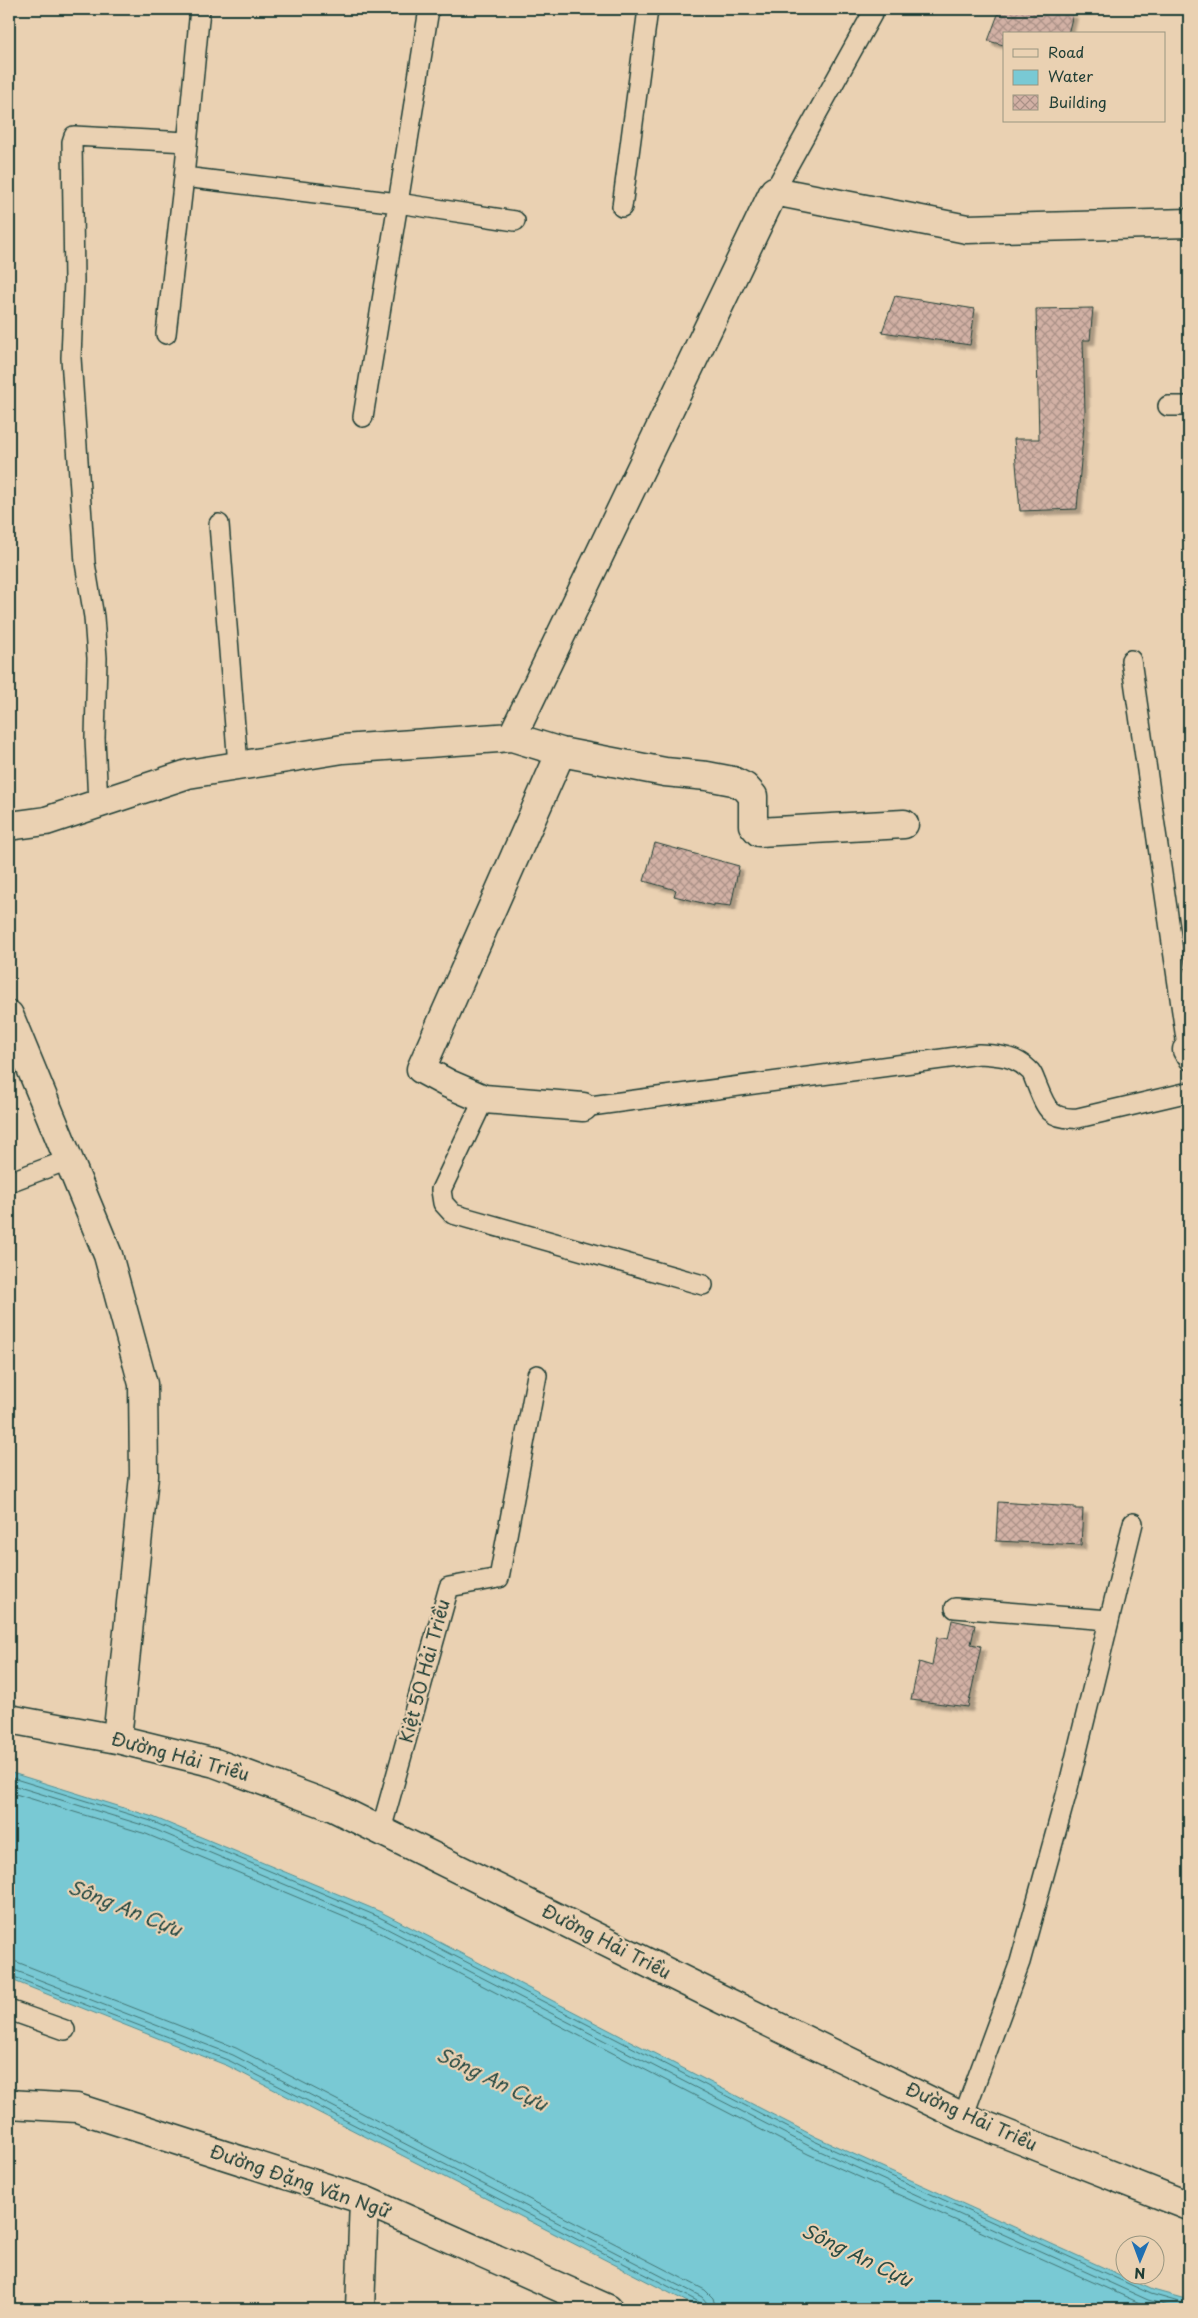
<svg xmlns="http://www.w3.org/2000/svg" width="1198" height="2318" font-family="'Playpen Sans',sans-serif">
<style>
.water{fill:#79c9d4;stroke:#559194}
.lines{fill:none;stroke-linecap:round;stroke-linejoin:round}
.shore{stroke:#437574;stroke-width:1}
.building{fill:url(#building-cross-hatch);stroke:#1f3d34;filter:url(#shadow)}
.service-casing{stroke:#1f3d34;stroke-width:22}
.minor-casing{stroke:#1f3d34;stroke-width:31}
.service{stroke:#ead1b2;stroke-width:19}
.minor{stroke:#ead1b2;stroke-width:28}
.labels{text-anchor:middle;stroke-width:4.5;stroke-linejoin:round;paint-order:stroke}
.street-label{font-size:18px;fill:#1f3d34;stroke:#ead1b2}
.water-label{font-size:19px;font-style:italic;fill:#284b44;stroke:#ead1b2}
</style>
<defs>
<pattern id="building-cross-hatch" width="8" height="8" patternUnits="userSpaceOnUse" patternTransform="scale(1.25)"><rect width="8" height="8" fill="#d2b1a5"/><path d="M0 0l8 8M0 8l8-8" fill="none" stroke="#aa9187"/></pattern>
<filter id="shadow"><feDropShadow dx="4.5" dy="4.5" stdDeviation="1" flood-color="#0004"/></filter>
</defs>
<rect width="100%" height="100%" fill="#ead1b2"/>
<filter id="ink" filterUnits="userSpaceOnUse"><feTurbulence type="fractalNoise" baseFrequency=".02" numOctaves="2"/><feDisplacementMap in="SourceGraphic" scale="10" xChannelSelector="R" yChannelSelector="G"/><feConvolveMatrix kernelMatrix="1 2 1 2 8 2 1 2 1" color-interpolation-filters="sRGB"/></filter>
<g filter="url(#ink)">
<path class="water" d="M 9,1772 L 153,1817 L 381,1912 L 816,2137 L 1153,2290 L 1189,2300 L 1189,2309 L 701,2309 L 228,2066 L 9,1979 Z"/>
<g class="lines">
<path class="shore" d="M 9,1777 L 151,1821 L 379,1917 L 814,2141 L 1151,2294 L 1189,2305
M 9,1784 L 149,1827 L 376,1923 L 811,2147 L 1148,2300 L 1179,2309
M 9,1792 L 146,1834 L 373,1929 L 808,2154 L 1153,2309
M 9,1961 L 17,1962 L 236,2048 L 705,2290 L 713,2298 L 716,2309
M 9,1968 L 233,2055 L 702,2297 L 707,2303 L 708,2309
M 9,1975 L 230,2061 L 699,2302 L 702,2309"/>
</g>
<path class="building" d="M 1000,9 L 1053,9 L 1073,14 L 1068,34 L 1004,34 L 1004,45 L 988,41 Z
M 895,296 L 975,309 L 970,345 L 882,332 Z
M 1093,308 L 1090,340 L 1083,340 L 1085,412 L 1077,509 L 1020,511 L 1014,439 L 1039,439 L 1036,309 Z
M 655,843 L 739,866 L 731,906 L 714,904 L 714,906 L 674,896 L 676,890 L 644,881 Z
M 998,1502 L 1075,1507 L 1075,1509 L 1083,1509 L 1081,1545 L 996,1541 Z
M 952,1620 L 975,1625 L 971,1644 L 981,1646 L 968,1707 L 911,1700 L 919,1662 L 932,1666 L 937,1637 L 948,1639 Z"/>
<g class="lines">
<g class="service-casing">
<path id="service" d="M 184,177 L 200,9
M 774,191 L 875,9
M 622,207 L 648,9
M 166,334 L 184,177 L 398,203 L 429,9
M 1168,406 L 1189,406
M 363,417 L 398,203 L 515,221
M 219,524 L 238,765
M 1131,660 L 1189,1060
M 98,804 L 95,738 L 97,658 L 94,617 L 85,563 L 71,358 L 74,281 L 72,142 L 74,136 L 187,142
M 484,1099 L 441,1190 L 443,1203 L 453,1214 L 703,1285
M 583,1107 L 979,1054 C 998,1055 1015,1056 1029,1070 C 1033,1073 1034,1079 1036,1083 C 1046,1108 1049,1120 1078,1118 L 1189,1092
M 9,1182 L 68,1160
M 955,1608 L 1109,1620
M 381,1830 L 449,1587 L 499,1578 L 537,1375
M 9,2010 L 65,2030
M 963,2117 L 1020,1962 L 1068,1788 L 1133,1523"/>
</g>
<g class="minor-casing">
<path id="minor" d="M 561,752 L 421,1069 L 449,1084 L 484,1099 L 583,1107
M 904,824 L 759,832 L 753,825 L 753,796 L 745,787 L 733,781 L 707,776 L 665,772 L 561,752 L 512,737 L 774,191 L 967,229 L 1189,223
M 9,826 L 46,821 L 188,774 L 343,749 L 512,737
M 9,1015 L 108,1255 L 143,1384 L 144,1476 L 117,1739
M 1187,1050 L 1189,1050
M 9,1719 L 117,1739 L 215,1763 L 331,1806 L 719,1998 L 963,2117 L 1189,2206
M 9,2104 L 77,2108 L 364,2200 L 608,2309
M 360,2309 L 364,2200"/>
</g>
<use href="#service" class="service"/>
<use href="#minor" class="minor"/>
</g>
</g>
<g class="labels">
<g class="street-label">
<text transform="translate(425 1671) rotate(-75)" y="6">Kiệt 50 Hải Triều</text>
<text transform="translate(180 1757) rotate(15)" y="6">Đường Hải Triều</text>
<text transform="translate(606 1942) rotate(27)" y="6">Đường Hải Triều</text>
<text transform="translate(971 2117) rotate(24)" y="6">Đường Hải Triều</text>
<text transform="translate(300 2182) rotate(19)" y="6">Đường Đặng Văn Ngữ</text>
</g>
<g class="water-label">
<text transform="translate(125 1908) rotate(22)" y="7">Sông An Cựu</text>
<text transform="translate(492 2079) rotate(26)" y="7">Sông An Cựu</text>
<text transform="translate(857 2255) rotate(26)" y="7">Sông An Cựu</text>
</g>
</g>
<rect width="1198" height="2318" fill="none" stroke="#ead1b2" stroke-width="30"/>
<rect x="15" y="15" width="1168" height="2288" fill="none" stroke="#1f3d34" stroke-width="2" filter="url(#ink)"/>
<rect x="1003" y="32" width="162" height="90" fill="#ead1b2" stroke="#999680"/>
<rect x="1013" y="49" width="25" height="8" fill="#ead1b2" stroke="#999680"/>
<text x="1048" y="58" font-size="15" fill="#1f3d34">Road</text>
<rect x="1013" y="70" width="25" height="15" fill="#79c9d4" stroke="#999680"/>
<text x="1048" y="82" font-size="15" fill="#1f3d34">Water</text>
<rect x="1013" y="95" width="25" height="15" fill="url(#building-cross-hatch)" stroke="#999680"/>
<text x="1048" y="108" font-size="15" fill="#1f3d34">Building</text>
<g transform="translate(1140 2260) rotate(181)"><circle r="24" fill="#ead1b2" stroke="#999680"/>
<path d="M0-4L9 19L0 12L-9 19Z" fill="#1f6fb2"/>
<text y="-8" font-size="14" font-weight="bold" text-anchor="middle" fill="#1f3d34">N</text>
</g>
</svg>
